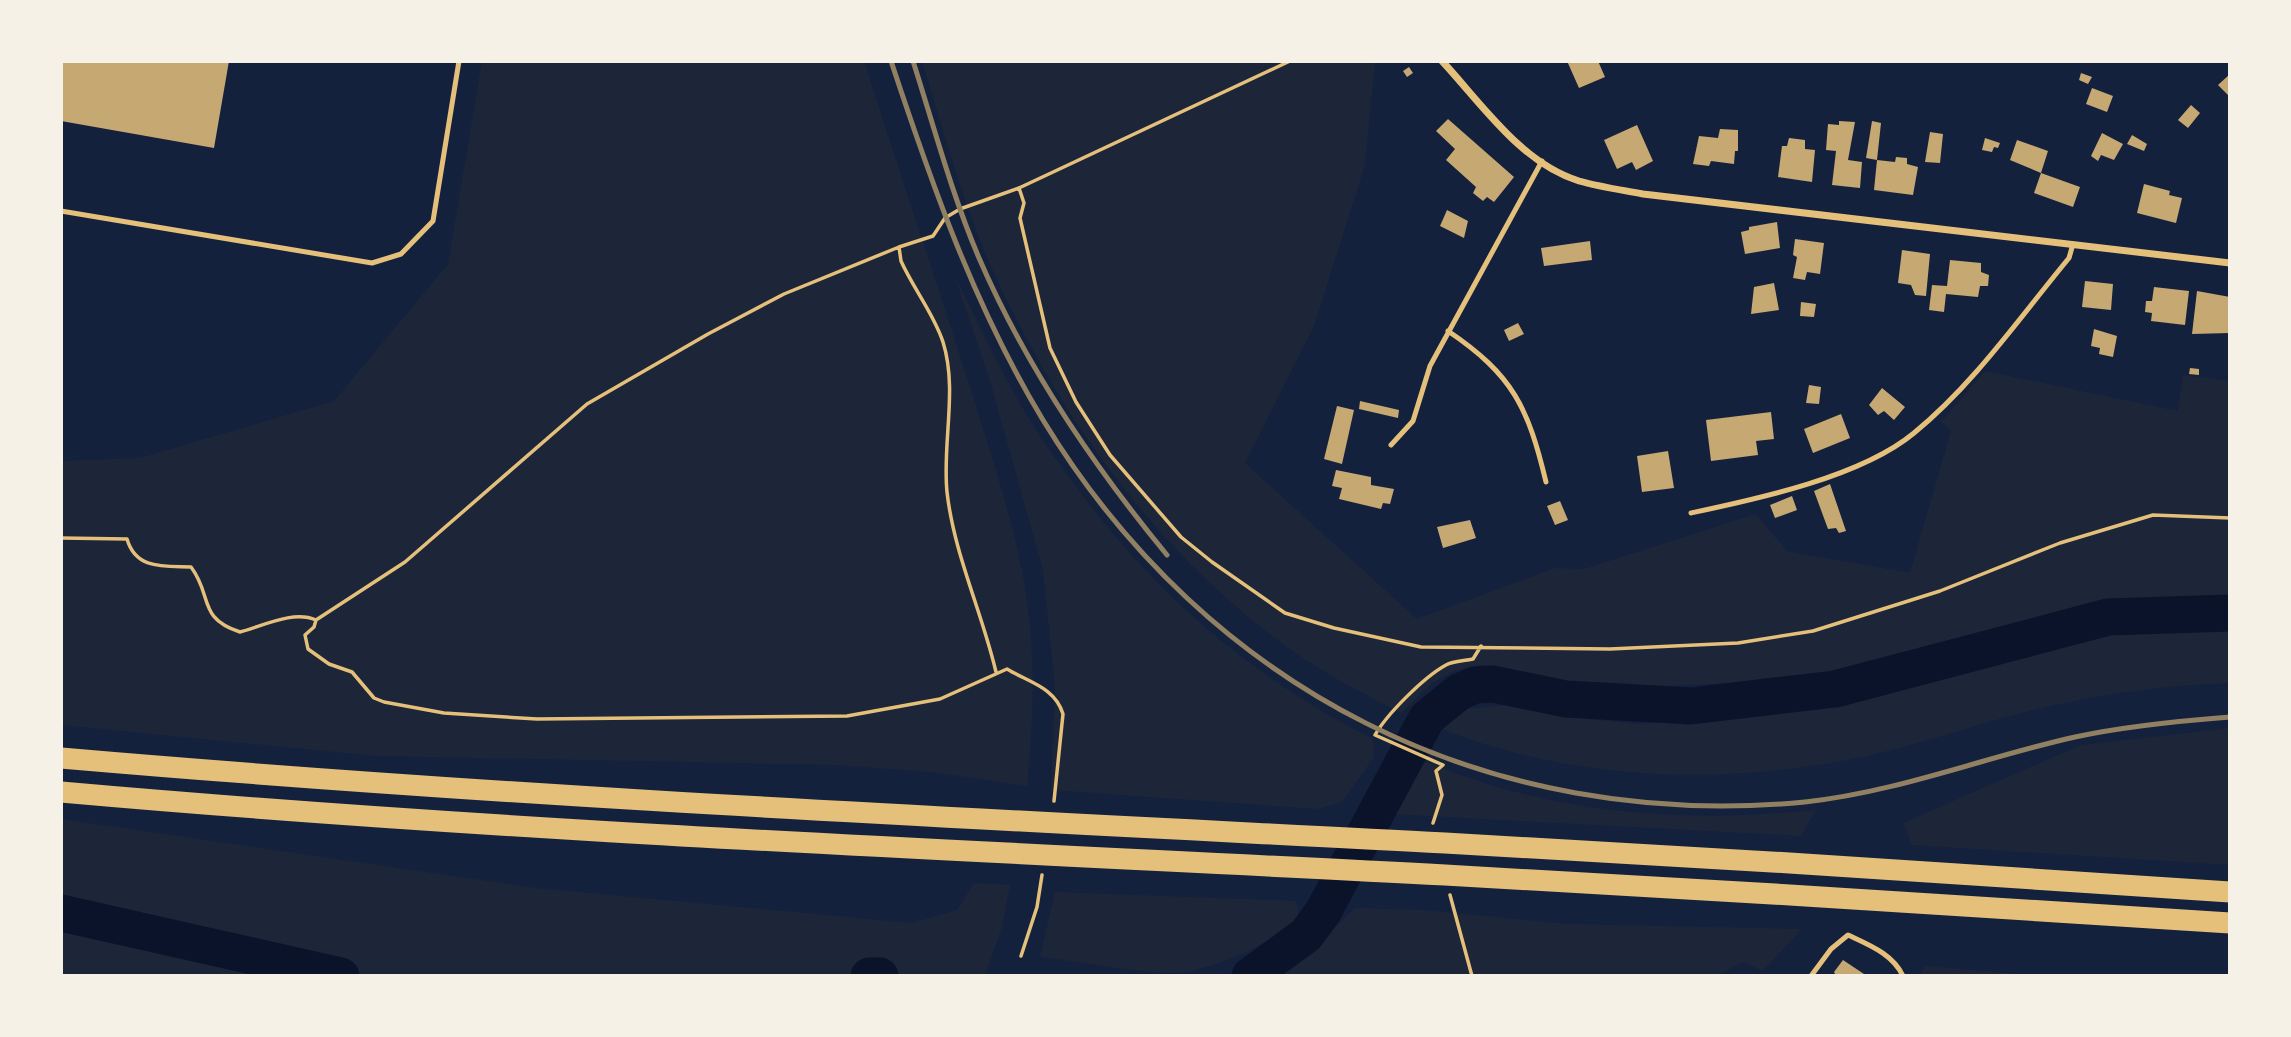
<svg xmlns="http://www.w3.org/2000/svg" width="2291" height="1037" font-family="Ubuntu,sans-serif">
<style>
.green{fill:#1d2539}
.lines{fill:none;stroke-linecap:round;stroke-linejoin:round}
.river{stroke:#0b132b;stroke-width:37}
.building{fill:#c6a872}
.path{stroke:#e5c07b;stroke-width:3.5}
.service{stroke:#e5c07b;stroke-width:5}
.minor{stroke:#e5c07b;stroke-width:7}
.motorway{stroke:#e5c07b;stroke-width:21}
.rail{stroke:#918062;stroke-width:5}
</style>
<rect width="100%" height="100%" fill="#14213d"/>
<path class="green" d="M 482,61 L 864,61 C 899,171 936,280 971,390 C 992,459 1017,529 1027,601 C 1036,663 1033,724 1027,786 L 933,772 L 835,765 L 376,756 L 61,725 L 61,461 L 140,458 L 334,401 L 448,264 Z
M 922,61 L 1375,61 L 1365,165 L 1314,326 L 1245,463 L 1417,619 L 1555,568 L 1584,569 L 1756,514 L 1787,551 L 1910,573 L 1951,431 L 1941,422 L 1985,371 L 2178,411 L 2183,375 L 2230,381 L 2230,683 C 2166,685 2103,694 2041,708 C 1982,722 1925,743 1867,756 C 1726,786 1574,782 1439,728 L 1457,710 L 1507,705 L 1563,716 L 1635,724 L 1817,710 L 1915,684 L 1913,653 L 1832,675 L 1776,681 L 1641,687 L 1574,685 L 1482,665 L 1453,671 L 1431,684 L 1401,713 C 1364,694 1325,674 1291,650 C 1155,552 1057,414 989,262 C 961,198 943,128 922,61 Z
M 955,277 C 982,330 1007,386 1040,436 C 1131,571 1227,664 1373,739 L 1374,757 L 1342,802 L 1317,809 L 1051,790 L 1055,687 L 1043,570 L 990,381 Z
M 2230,728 L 2230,865 L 1912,845 L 1903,823 L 2081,745 Z
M 1420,759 C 1548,814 1678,824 1816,810 L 1801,836 L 1391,814 Z
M 61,819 L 536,888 L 912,923 L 957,910 L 974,883 L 1010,885 L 1002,927 L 985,976 L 61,976 Z
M 1055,892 L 1296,901 L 1300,919 C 1270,944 1208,974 1168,973 C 1126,971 1083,962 1040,957 Z
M 1355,908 L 1423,910 L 1567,924 L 1802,929 L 1763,971 L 1742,962 L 1717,976 L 1278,976 L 1294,967 Z
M 1925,966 L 2042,976 L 1920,976 Z"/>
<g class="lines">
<path class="river" d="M 61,913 L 341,976
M 869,976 L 880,976
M 1250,976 L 1306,935 L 1323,912 L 1427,718 L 1459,692 L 1475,685 L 1493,684 L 1566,699 L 1691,706 L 1835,689 L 2108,617 L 2230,613"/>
</g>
<path class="building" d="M 61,61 L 229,61 L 214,148 L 61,121 Z
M 1567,61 L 1598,61 L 1605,77 L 1579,88 Z
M 1409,67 L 1413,73 L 1407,77 L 1403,71 Z
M 2081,73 L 2092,77 L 2088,84 L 2079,80 Z
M 2230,74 L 2230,97 L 2218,85 Z
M 2092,88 L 2113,96 L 2107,112 L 2086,104 Z
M 2191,105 L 2200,113 L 2188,128 L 2178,120 Z
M 1448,119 L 1514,177 L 1494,202 L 1487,197 L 1483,201 L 1473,193 L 1476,187 L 1446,160 L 1455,149 L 1436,131 Z
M 1839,121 L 1855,122 L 1848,160 L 1862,162 L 1860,188 L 1832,185 L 1836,151 L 1826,150 L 1828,124 L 1839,125 Z
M 1872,121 L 1881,123 L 1877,160 L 1866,158 Z
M 1637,125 L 1653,161 L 1636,170 L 1632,162 L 1617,169 L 1604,140 Z
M 1720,129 L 1738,130 L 1738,151 L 1735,151 L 1734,164 L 1711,161 L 1709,166 L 1693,164 L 1699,136 L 1718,138 Z
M 1930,132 L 1943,134 L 1940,163 L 1925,162 Z
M 2102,133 L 2123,144 L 2114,160 L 2101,155 L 2098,161 L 2091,156 Z
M 2132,135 L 2147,144 L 2144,151 L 2127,144 Z
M 1789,138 L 1805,140 L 1805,149 L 1815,150 L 1812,182 L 1778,177 L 1782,146 L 1787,146 Z
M 1985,138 L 2000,143 L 1998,148 L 1994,147 L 1992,152 L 1982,150 Z
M 2017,140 L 2048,151 L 2041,173 L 2010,160 Z
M 1896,157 L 1907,158 L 1907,164 L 1918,167 L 1913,195 L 1874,190 L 1877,160 L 1895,162 Z
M 2041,173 L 2080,187 L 2073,207 L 2034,193 Z
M 2144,184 L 2170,191 L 2169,195 L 2182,198 L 2176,223 L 2137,213 Z
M 1447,210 L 1468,221 L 1464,238 L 1440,226 Z
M 1777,222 L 1780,248 L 1745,254 L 1741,232 L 1749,230 L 1749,227 Z
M 1795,239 L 1824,243 L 1820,274 L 1807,272 L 1805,280 L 1793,278 L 1797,257 L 1793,255 Z
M 1590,241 L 1592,260 L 1544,266 L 1541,248 Z
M 1902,250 L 1930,254 L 1926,296 L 1915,295 L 1911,285 L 1898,283 Z
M 1950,260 L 1981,263 L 1981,272 L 1989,275 L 1988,286 L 1980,286 L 1978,297 L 1946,294 L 1944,312 L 1929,310 L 1932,285 L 1947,286 Z
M 2085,281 L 2113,284 L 2111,310 L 2082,307 Z
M 1774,283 L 1779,310 L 1751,314 L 1754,287 Z
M 2154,287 L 2189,291 L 2185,325 L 2151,321 L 2152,313 L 2145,312 L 2146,301 L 2152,301 Z
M 2197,291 L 2230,297 L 2230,333 L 2192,334 Z
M 1801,302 L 1816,304 L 1814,317 L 1800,316 Z
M 1518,323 L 1524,334 L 1509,341 L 1504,330 Z
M 2094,329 L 2117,336 L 2113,357 L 2099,354 L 2100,348 L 2091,346 Z
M 2190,368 L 2199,369 L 2199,375 L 2189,374 Z
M 1809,385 L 1821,387 L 1819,404 L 1806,403 Z
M 1882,388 L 1905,407 L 1894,420 L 1884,411 L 1878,415 L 1869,405 Z
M 1360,401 L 1399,410 L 1398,418 L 1359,409 Z
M 1337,406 L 1354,410 L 1342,464 L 1324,459 Z
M 1771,412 L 1774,439 L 1756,441 L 1758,455 L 1711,461 L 1706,420 Z
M 1841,414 L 1850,438 L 1813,453 L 1804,429 Z
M 1668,451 L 1674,488 L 1642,492 L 1637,456 Z
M 1336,470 L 1371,477 L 1371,485 L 1394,489 L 1390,504 L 1383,503 L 1381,509 L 1339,499 L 1342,488 L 1332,486 Z
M 1830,484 L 1846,531 L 1839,533 L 1836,528 L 1828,529 L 1814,491 Z
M 1792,496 L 1797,510 L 1775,518 L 1770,505 Z
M 1560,501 L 1568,520 L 1555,525 L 1547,506 Z
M 1470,520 L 1476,538 L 1443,548 L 1437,527 Z
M 1843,960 L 1864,974 L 1863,976 L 1836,976 L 1834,972 Z"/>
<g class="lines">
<path class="path" d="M 1019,188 L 1024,203 L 1020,218 L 1050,348 L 1076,402 L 1110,455 L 1181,537 L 1212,562 L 1285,613 L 1334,628 L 1421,647 L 1610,649 L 1738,643 L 1813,631 L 1940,591 L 2060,543 L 2153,515 L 2230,518
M 61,538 L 127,539 C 136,570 164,566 191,567 C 213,596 197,618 240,632 C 263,626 293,610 316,620 L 314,627 L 305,635 L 308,649 L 329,664 L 352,672 L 374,698 L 384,702 L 444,713 L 537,719 L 847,716 L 940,699 L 1007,669 C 1028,682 1055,687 1063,714 L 1054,801
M 316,620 L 405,562 L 587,404 L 708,334 L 784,294 L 899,247
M 996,672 C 982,612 954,554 947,492 C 942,443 958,390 943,342 C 934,314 913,288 901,261 L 899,247 L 933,236 L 945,218 L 960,209 L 1019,188 L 1290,61
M 1433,823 L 1442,795 L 1436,771 L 1443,765 L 1375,735 C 1387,714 1424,677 1446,665 C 1453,661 1464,661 1473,659 L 1481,646
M 1450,895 L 1472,976
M 1021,956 L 1037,907 L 1042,875"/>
<path class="service" d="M 61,211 L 372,263 L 401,254 L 433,221 L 459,61
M 1448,331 C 1513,375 1528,407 1546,482
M 1391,445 L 1413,421 L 1430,366 L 1542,161
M 1691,513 C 1757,499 1861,477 1914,433 C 1974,384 2020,317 2069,258 L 2073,244
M 1811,976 L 1831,949 L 1848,935 C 1869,945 1893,954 1903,976"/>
<path class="minor" d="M 1442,61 C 1482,104 1521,163 1579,181 C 1600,187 1622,190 1643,194 L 2230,263"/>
<path class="motorway" d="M 61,758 C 522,798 984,819 1445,843 C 1707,857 1968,874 2230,892
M 61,792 C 522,833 984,851 1445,875 C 1707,889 1968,906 2230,923"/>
<path class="rail" d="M 891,61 C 932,185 975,308 1043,420 C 1208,691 1489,832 1805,802 C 1898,792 1985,757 2075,737 C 2126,726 2178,721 2230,717
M 913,61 C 934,127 952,195 979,258 C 1026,367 1092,464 1167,555"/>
</g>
<rect width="2291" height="1037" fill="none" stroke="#f6f1e7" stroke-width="126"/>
</svg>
